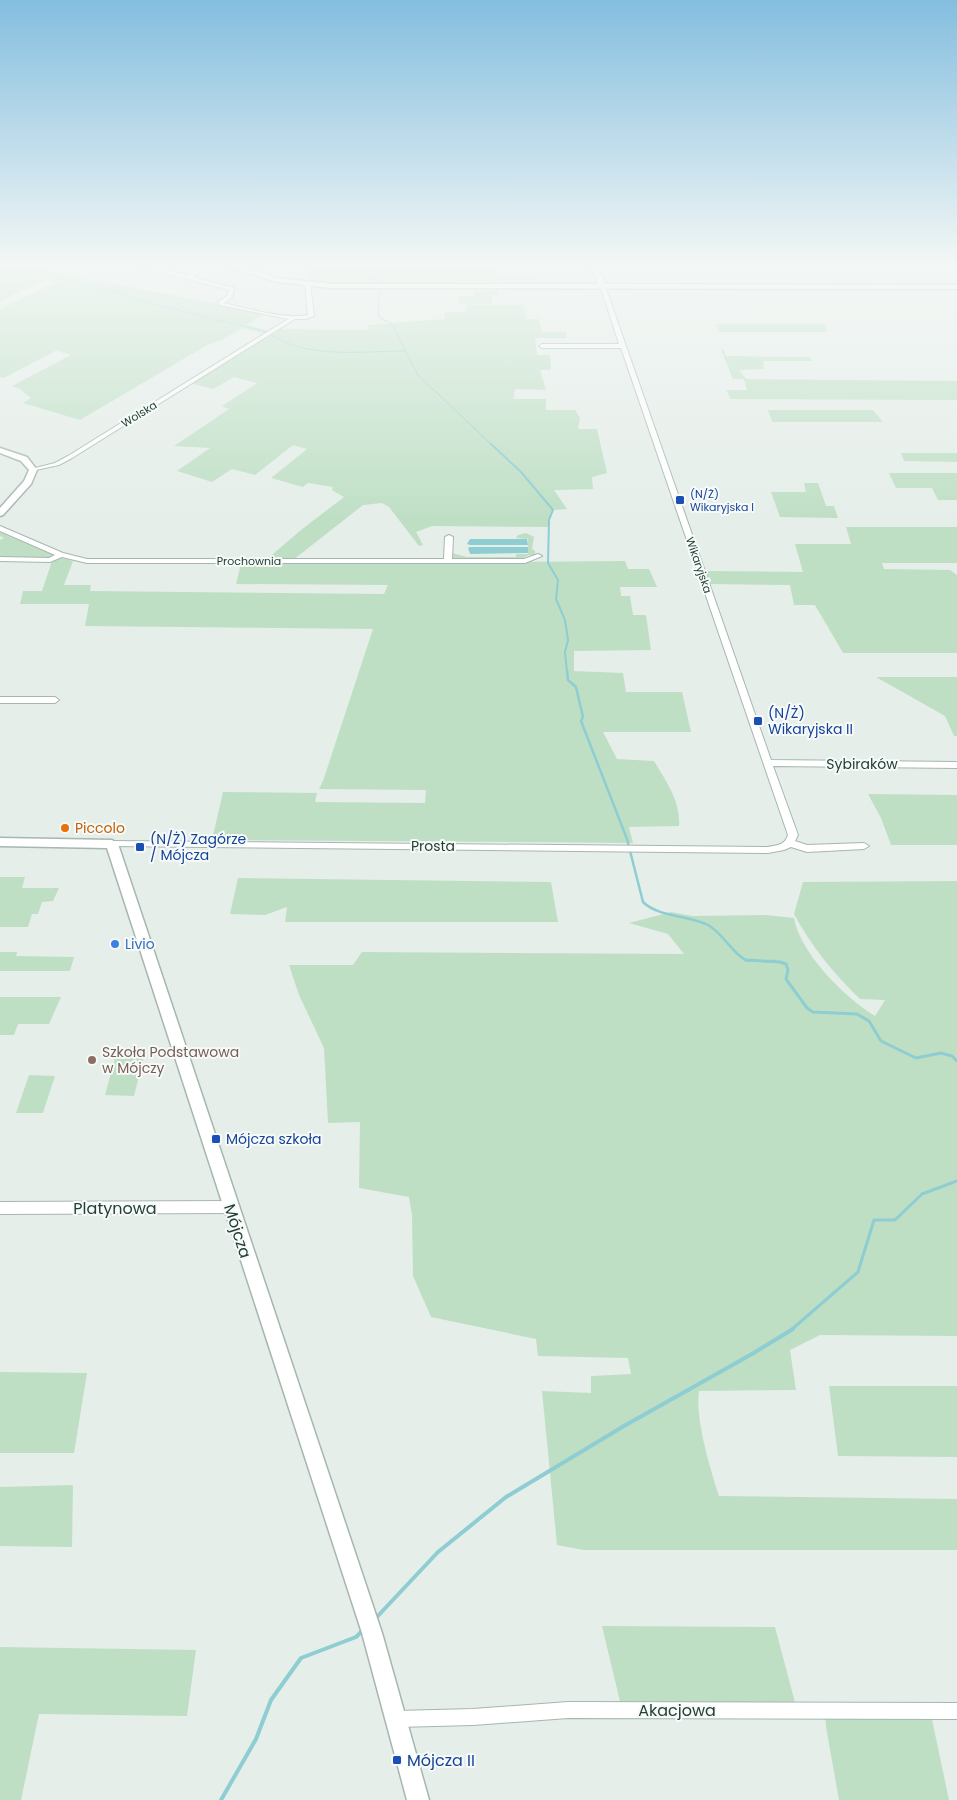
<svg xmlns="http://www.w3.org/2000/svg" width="957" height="1800" font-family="Poppins,sans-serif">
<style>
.green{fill:#bfdfc5}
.water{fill:#8ecdd2}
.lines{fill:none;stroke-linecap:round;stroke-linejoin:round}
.stream-far4{stroke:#8ecdd2;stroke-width:1}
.stream-far3{stroke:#8ecdd2;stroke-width:2}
.stream-far2{stroke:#8ecdd2;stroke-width:2.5}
.stream-far1{stroke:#8ecdd2;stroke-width:3}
.stream{stroke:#8ecdd2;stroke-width:4}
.minor-casing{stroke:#a7b6b0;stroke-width:2}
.tertiary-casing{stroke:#a7b6b0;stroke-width:3}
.minor{fill:#fff;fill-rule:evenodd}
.tertiary{fill:#fff;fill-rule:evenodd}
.transit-dot{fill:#1a4fb4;stroke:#f6faf8;stroke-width:2}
.food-dot{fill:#e8710a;stroke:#f6faf8;stroke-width:2}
.shop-dot{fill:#3f7fe0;stroke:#f6faf8;stroke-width:2}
.education-dot{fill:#8d6e63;stroke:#f6faf8;stroke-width:2}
.labels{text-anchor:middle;stroke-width:4;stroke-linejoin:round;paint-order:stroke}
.far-street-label{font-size:11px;fill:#244036;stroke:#f6faf8}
.far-transit-label{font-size:11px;fill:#164399;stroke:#f6faf8;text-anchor:start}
.transit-label{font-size:14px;fill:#164399;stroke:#f6faf8;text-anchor:start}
.street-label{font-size:14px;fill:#244036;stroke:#f6faf8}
.food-label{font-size:14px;fill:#c56008;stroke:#f6faf8;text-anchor:start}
.shop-label{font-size:14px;fill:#366cbe;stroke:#f6faf8;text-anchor:start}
.education-label{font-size:14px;fill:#785e54;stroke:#f6faf8;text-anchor:start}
.near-street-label{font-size:16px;fill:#244036;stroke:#f6faf8}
.near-transit-label{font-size:16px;fill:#164399;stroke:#f6faf8;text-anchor:start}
</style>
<rect width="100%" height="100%" fill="#e5eee9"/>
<path class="green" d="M 0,266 L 23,266 L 264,313 L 247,325 L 270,331 L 266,334 L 242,328 L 224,339 L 209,344 L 80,420 L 23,403 L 31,398 L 20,389 L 12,386 L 71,355 L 57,350 L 4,378 L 0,377 L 0,309 L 54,283 L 46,280 L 0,301 Z
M 309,266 L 497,266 L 497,274 L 534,274 L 535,280 L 455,281 L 453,285 C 388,285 321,290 258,273 L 308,282 L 307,268 Z
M 474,291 L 498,291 L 498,295 L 492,295 L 492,304 L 459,304 L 459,296 L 474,296 Z
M 467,305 L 524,305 L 526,319 L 539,319 L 542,332 L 566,332 L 567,338 L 535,338 L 537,355 L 550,355 L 551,370 L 540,370 L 546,390 L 515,389 L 513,399 L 546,399 L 546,410 L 575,410 L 580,418 L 578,429 L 597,429 L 607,473 L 592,477 L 593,489 L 554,490 L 567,509 L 553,510 L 549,520 L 549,527 L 432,526 L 416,532 L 423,545 L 419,546 L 389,507 L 382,503 L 363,505 L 293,560 L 266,560 L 301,530 L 344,497 L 332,490 L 333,487 L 308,483 L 303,487 L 271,478 L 307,449 L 293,445 L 255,475 L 232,469 L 212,482 L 177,471 L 210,448 L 174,446 L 229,409 L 222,406 L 257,383 L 234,377 L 213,389 L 190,383 L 276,329 L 367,330 L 368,325 L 444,319 L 445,312 L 466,312 Z
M 716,324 L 825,324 L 827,332 L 719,332 Z
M 721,350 L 724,350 L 726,356 L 810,357 L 812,361 L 763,361 L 764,369 L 739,370 L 746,379 L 957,381 L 957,400 L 731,399 L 726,390 L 747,390 L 744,379 L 733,379 Z
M 768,410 L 873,410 L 883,422 L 772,422 Z
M 901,453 L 957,453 L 957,462 L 904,461 Z
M 889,473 L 957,473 L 957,500 L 938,500 L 932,488 L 896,488 Z
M 804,483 L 818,483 L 826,506 L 834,506 L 838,518 L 780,517 L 771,492 L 806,492 Z
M 846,527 L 957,527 L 957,563 L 882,563 L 884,569 L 950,570 L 957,575 L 957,653 L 843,653 L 815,605 L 794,605 L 790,585 L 709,584 L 705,571 L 803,572 L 795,544 L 851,544 Z
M 0,530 L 55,555 L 55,556 L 49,559 L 0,558 L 0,540 L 4,538 L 0,536 Z
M 526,533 L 534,537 L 532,549 L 535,551 L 535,555 L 529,555 L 521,559 L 459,560 L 451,557 L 452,553 L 467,557 L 516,557 L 516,554 L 528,554 L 528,539 L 516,538 L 518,535 Z
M 61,558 L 73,561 L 64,585 L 91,585 L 90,591 L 384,594 L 388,585 L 236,584 L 241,564 L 625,561 L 628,569 L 649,569 L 657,587 L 620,587 L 621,596 L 630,596 L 633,615 L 646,615 L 651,650 L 574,651 L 574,671 L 623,673 L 626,692 L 682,692 L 691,732 L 603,732 L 617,759 L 654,761 C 666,781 681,802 679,826 L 629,827 L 633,843 L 212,840 L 223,792 L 317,793 L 315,802 L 425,803 L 426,790 L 319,789 L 323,781 L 373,629 L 85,626 L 89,604 L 20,604 L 23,591 L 42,591 L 52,561 Z
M 876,677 L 957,677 L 957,736 L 954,736 L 945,716 Z
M 868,794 L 957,795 L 957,845 L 891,845 L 881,818 Z
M 0,877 L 25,877 L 22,888 L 59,888 L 53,901 L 42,902 L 38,914 L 32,914 L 28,927 L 0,927 Z
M 238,878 L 551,882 L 558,922 L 285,922 L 287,907 L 265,915 L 230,914 Z
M 957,881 L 957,1336 L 820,1335 L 790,1350 L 796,1390 L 699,1391 C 695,1419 710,1468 719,1496 L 957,1499 L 957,1550 L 584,1550 L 557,1545 L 542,1391 L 591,1393 L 591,1376 L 631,1374 L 628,1358 L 538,1356 L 536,1339 L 431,1317 L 413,1276 L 412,1215 L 409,1197 L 359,1188 L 360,1122 L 328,1123 L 324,1048 L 299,995 L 289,965 L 353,965 L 362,952 L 684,954 L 668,934 L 629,923 L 671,912 L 692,916 L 766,915 L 794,918 C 800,953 845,998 875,1016 L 885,1000 L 860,999 C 834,974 811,946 794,914 L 803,882 Z
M 0,952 L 17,952 L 16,956 L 74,957 L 70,971 L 0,971 Z
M 0,997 L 61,997 L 49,1024 L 18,1024 L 14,1035 L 0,1035 Z
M 118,1047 L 146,1048 L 134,1096 L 105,1095 Z
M 29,1075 L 55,1076 L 43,1113 L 16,1113 Z
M 0,1372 L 87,1373 L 74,1453 L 0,1453 Z
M 829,1386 L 957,1386 L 957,1457 L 838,1456 Z
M 73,1485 L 72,1547 L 0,1546 L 0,1487 Z
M 602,1626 L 775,1627 L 797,1710 L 622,1710 Z
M 0,1647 L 196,1650 L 187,1716 L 39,1714 L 21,1800 L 0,1800 Z
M 825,1710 L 930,1710 L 949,1800 L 839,1800 L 826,1727 Z"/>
<path class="water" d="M 470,539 L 527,539 L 528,545 L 470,545 L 467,544 Z
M 470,547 L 528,547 L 528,553 L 470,554 L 468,548 Z"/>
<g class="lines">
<path class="stream-far4" d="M 6,266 L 124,294 L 133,299 L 267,332 C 305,360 360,351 405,351
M 345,266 L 381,282 L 378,312 L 380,318 L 391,323 L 418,375 L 492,445"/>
<path class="stream-far3" d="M 491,444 L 521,472 L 553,510 L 549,520 L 548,563 L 558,580 L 556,599 L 565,620 L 568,640 L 565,652 L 567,672"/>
<path class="stream-far2" d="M 567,671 L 568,680 L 576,687 L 583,717 L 581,721 L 627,839 L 643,902 C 658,917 688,915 708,925 C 724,934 733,955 748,961
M 767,961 L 775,961"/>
<path class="stream-far1" d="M 745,960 L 780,962 L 786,964 L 788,970 L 786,979 L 807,1008 L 813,1012 L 857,1014 L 869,1021 L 881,1041 L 916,1058 L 941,1053 L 952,1056 L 957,1061
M 791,1330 L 858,1272 L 874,1220 L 895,1220 L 922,1194 L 957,1181"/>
<path class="stream" d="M 375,1619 L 438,1552 L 506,1497 L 624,1426 L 752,1354 L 793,1329
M 221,1800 L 256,1739 L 271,1700 L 301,1658 L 356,1637 L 364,1629"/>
<g class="minor-casing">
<path id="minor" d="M 136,266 L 147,266 L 188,275 L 203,266 L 209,266 L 193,277 L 234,288 L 232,297 L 224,303 C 246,308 287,320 308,315 L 305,284 L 310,283 L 314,316 L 305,319 L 295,319 L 72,458 L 59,465 L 31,471 L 31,469 L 55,463 L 68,456 L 288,319 L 220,305 L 218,302 L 227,296 L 229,290 Z
M 600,285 L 605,286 L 771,760 L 957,762 L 957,768 L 773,766 L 798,835 L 795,841 L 807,845 L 864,843 L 869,846 L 864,849 L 807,852 L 791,847 L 784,850 L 768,853 L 109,846 L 107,844 L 112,841 L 768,847 C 778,845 785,845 788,835 L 621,348 L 542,348 L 539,346 L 542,344 L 619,344 Z
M 0,526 L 63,553 L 87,559 L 444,559 L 445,537 L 449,535 L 453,537 L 452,559 L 524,559 L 538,554 L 542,556 L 525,563 L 87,563 L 62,557 L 50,562 L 0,561 L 0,557 L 49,558 L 55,555 L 0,531 Z
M 0,697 L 55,697 L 59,700 L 55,703 L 0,703 Z
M 230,1201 L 234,1203 L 236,1207 L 234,1211 L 230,1213 L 0,1214 L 0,1202 Z
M 568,1702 L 957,1703 L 957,1719 L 568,1718 L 473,1725 L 397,1727 L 391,1725 L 389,1719 L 391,1713 L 397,1711 L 473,1709 Z"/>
</g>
<g class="tertiary-casing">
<path id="tertiary" d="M 224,266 L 236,266 L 278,278 L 332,284 L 598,284 L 591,266 L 597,266 L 605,284 L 957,285 L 957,289 L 332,288 L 278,282 Z
M 0,448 L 27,457 L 37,470 L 31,484 L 3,515 L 0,516 L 0,508 L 24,481 L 29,470 L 21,461 L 0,453 Z
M 0,838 L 112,840 L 118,844 L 382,1633 L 429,1800 L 407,1800 L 362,1633 L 107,848 L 0,846 Z"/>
</g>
<use href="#minor" class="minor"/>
<use href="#tertiary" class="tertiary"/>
</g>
<linearGradient id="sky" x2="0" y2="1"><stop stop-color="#84bedf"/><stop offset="0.51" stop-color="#f3f7f5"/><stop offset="1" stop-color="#f3f7f5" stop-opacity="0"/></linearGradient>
<rect width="957" height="518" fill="url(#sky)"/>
<g class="transit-dot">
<rect x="675" y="495" width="10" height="10" rx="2.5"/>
<rect x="753" y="716" width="10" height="10" rx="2.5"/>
<rect x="135" y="842" width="10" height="10" rx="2.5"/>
<rect x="211" y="1134" width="10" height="10" rx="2.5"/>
<rect x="392" y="1755" width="10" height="10" rx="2.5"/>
</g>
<circle class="food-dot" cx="65" cy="828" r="5"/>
<circle class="shop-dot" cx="115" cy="944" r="5"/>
<circle class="education-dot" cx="92" cy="1060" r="5"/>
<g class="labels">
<g class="far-street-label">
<text transform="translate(139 414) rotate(-32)" y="4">Wolska</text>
<text x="249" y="565">Prochownia</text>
<text transform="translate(699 565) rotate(71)" y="4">Wikaryjska</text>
</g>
<g class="far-transit-label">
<text x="690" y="498">(N/Ż)<tspan x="690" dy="13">Wikaryjska I</tspan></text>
</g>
<g class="transit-label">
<text x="768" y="718">(N/Ż)<tspan x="768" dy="16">Wikaryjska II</tspan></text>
<text x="150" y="844">(N/Ż) Zagórze<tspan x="150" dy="16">/ Mójcza</tspan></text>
<text x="226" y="1144">Mójcza szkoła</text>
</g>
<g class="street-label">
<text x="862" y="769">Sybiraków</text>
<text x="433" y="851">Prosta</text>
</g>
<g class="food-label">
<text x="75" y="833">Piccolo</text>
</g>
<g class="shop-label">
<text x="125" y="949">Livio</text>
</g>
<g class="education-label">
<text x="102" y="1057">Szkoła Podstawowa<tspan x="102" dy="16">w Mójczy</tspan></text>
</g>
<g class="near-street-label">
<text x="115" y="1214">Platynowa</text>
<text transform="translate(238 1231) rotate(72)" y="6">Mójcza</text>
<text x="677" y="1716">Akacjowa</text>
</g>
<g class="near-transit-label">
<text x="407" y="1766">Mójcza II</text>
</g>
</g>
</svg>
